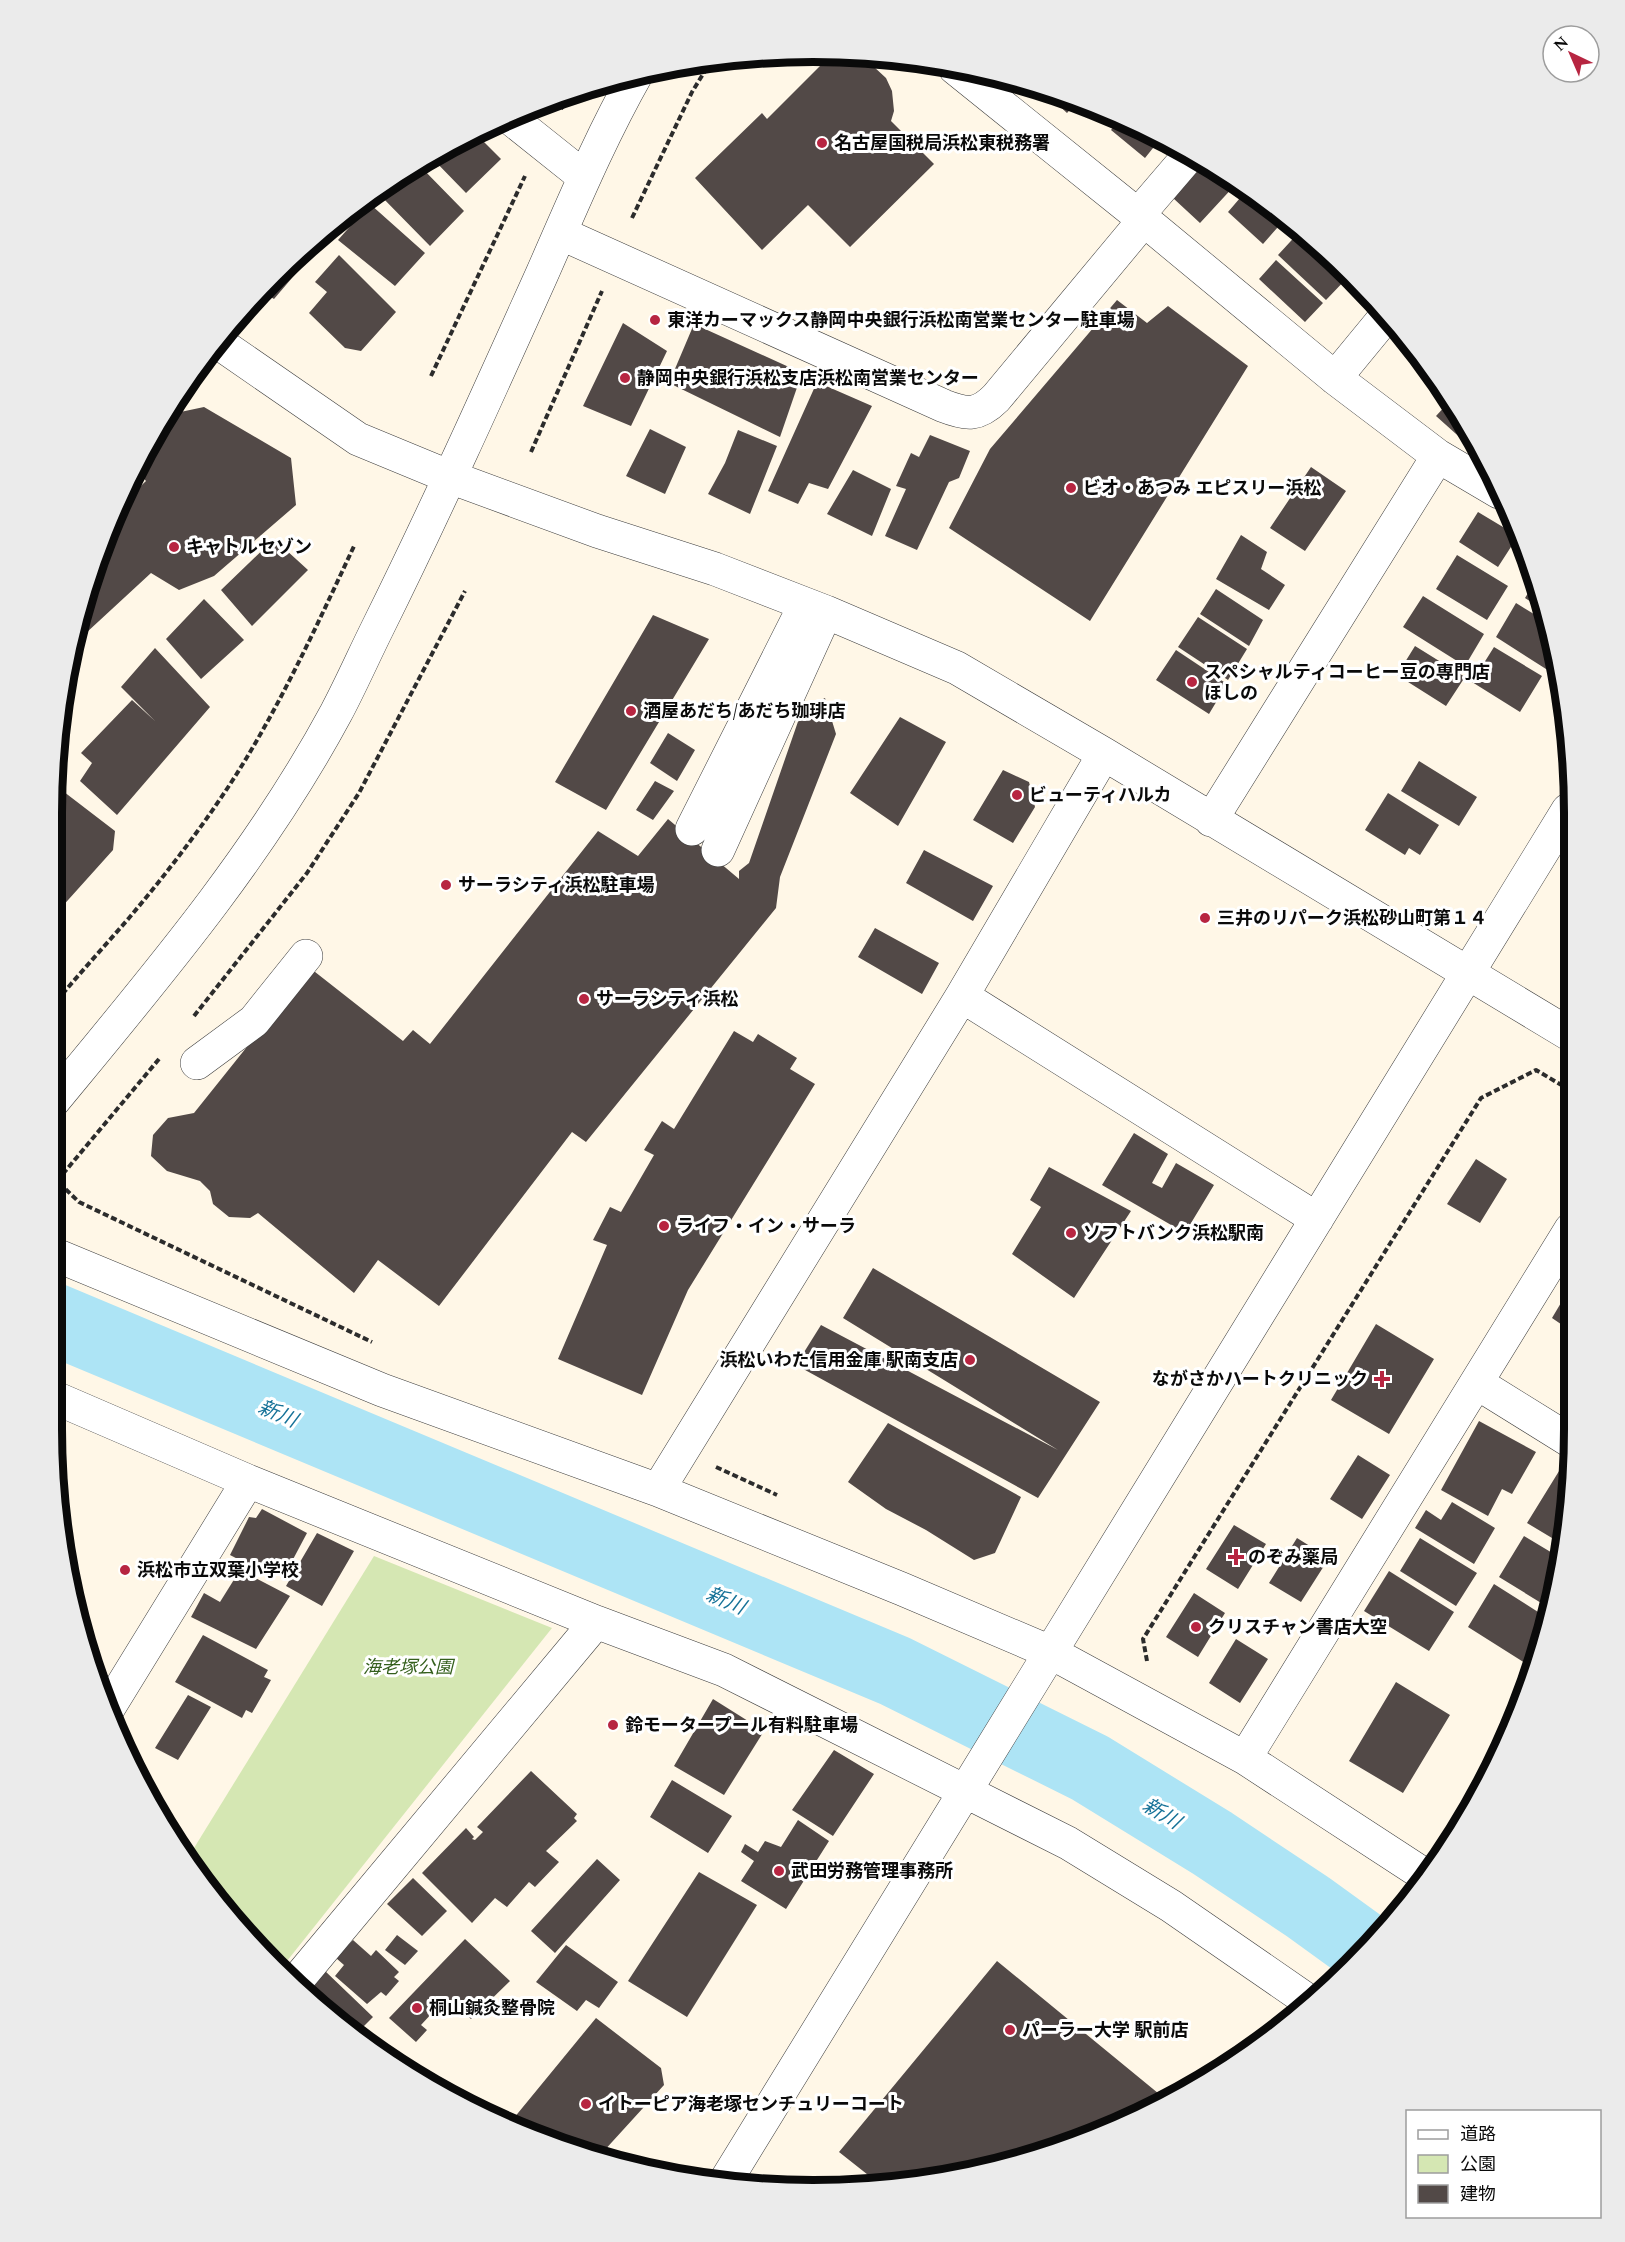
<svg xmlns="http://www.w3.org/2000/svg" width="1625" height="2242" font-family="Spectral,'Noto Sans JP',serif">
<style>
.green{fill:#d5e7b3}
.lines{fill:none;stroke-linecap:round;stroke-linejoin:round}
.river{stroke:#ade4f5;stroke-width:72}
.building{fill:#524947}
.minor-casing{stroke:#3d3d3d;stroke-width:34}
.path{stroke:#2c2c2c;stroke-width:4;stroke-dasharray:6 3;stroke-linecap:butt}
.minor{stroke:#fff;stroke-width:33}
.poi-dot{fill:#b72541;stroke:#fff;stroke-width:2}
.labels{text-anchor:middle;stroke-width:6;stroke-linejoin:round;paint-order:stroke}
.poi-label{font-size:18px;font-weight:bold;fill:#0a0a0a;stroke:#fff;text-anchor:start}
.park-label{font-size:18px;font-style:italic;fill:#345f1c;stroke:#fff}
.water-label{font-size:20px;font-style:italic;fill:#167298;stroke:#fff}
.rim{fill:none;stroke:#0a0a0a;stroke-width:8}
</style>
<rect width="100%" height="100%" fill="#fff7e7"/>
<path class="green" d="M 374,1556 L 552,1628 L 283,1966 L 269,1954 L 186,1861 Z"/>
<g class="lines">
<path class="river" d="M 51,1318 L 895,1671 L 1090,1768 L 1212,1843 L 1308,1907 L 1366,1949"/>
</g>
<path class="building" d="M 839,55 L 858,58 L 873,66 L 886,78 L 892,91 L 894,111 L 891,121 L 934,164 L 850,247 L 808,205 L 762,250 L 695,178 L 762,113 L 767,119 L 829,57 Z
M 1039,87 L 1057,91 L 1078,101 L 1067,113 Z
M 1119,120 L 1161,138 L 1145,158 L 1111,130 Z
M 473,131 L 501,159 L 466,193 L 431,157 Z
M 1206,162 L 1236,184 L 1200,223 L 1173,198 Z
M 419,165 L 464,211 L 430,246 L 377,192 Z
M 1246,191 L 1285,219 L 1263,244 L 1228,212 Z
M 370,204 L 425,253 L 395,286 L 338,240 Z
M 1301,230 L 1314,240 L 1349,276 L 1326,300 L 1278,255 Z
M 316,239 L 321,244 L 274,299 L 261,291 Z
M 339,255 L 396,312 L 361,351 L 345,348 L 309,313 L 327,292 L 315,282 Z
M 1276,260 L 1323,303 L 1305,322 L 1259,279 Z
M 1117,300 L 1147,323 L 1168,306 L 1248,366 L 1090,621 L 949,528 L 990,449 Z
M 623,323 L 667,351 L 631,426 L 583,406 Z
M 694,324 L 802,373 L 780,437 L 669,383 Z
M 817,382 L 872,406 L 828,489 L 809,483 L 798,504 L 768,491 Z
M 1448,403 L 1468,438 L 1465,442 L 1436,416 Z
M 204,407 L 291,458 L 296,505 L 214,576 L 179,590 L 151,573 L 73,645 L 77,616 L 109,521 L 114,512 L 146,481 L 136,470 L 162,422 L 171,414 Z
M 650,429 L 686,447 L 665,494 L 626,476 Z
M 738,430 L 777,446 L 750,514 L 708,494 L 725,463 Z
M 930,435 L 970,451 L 959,478 L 949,482 L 917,550 L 885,536 L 906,489 L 896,486 L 911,453 L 919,457 Z
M 1311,467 L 1346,491 L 1305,551 L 1270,528 Z
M 853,470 L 891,489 L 872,536 L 827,514 Z
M 1478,512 L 1518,536 L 1498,567 L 1459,542 Z
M 1241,535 L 1267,552 L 1261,569 L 1285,585 L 1269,610 L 1216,579 Z
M 274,539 L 308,570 L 252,626 L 221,590 Z
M 1457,555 L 1508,586 L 1487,620 L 1436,589 Z
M 1533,585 L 1539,607 L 1525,598 Z
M 1216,589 L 1263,620 L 1249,646 L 1200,614 Z
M 1423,596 L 1484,634 L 1465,666 L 1403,627 Z
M 204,599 L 244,640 L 201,679 L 166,639 Z
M 1516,603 L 1542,619 L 1553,658 L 1546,669 L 1496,637 Z
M 653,615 L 709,639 L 606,810 L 555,782 Z
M 1198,617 L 1247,649 L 1228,680 L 1178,647 Z
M 1415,646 L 1465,677 L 1446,706 L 1397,675 Z
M 1494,647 L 1542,676 L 1520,712 L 1472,682 Z
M 155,648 L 210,707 L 117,815 L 80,781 L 92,763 L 81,753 L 132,700 L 155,721 L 121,687 Z
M 1176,650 L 1227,684 L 1209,714 L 1156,680 Z
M 825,698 L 836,734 L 780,877 L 776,908 L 586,1142 L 572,1132 L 439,1306 L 378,1260 L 354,1293 L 258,1213 L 250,1218 L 229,1217 L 213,1204 L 210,1191 L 200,1181 L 167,1171 L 151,1156 L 153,1135 L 168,1118 L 194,1113 L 310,968 L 403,1041 L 413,1030 L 430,1044 L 598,831 L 638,856 L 668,819 L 739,879 L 739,871 L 749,863 L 802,710 Z
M 900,717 L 946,742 L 898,826 L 850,793 Z
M 668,733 L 695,750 L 677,781 L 650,763 Z
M 1419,761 L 1477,797 L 1459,826 L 1401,791 Z
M 1003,770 L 1029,782 L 1035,807 L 1013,843 L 973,820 Z
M 655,781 L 674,791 L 653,820 L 636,810 Z
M 55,785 L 115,831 L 113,850 L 51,919 L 51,812 Z
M 1388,793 L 1439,825 L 1420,855 L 1409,848 L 1405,855 L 1365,830 Z
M 924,850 L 993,886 L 973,921 L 906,883 Z
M 875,928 L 939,963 L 922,994 L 858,957 Z
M 734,1031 L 753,1042 L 758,1034 L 797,1058 L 790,1069 L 815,1084 L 688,1290 L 642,1395 L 558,1359 L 607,1245 L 593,1240 L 610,1207 L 621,1212 L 654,1155 L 644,1150 L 662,1121 L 674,1129 Z
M 1134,1133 L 1168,1154 L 1152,1183 L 1162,1188 L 1176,1163 L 1214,1185 L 1185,1233 L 1102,1185 Z
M 1476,1159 L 1507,1179 L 1480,1223 L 1447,1204 Z
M 1049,1167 L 1131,1211 L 1074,1298 L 1012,1254 L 1041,1207 L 1030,1200 Z
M 873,1268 L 1100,1402 L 1038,1498 L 796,1365 L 821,1325 L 1058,1450 L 843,1318 Z
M 1571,1286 L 1571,1331 L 1552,1318 Z
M 1376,1324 L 1434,1359 L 1389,1434 L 1331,1400 Z
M 1479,1421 L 1536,1452 L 1512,1494 L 1502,1489 L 1488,1516 L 1441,1490 Z
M 888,1423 L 1021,1497 L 995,1553 L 974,1560 L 926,1530 L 886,1509 L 848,1482 Z
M 1358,1455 L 1390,1475 L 1362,1519 L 1330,1499 Z
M 1564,1463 L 1572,1468 L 1572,1480 L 1562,1544 L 1527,1523 Z
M 1452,1502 L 1495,1528 L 1474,1564 L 1415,1528 L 1426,1510 L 1441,1520 Z
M 262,1509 L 307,1533 L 290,1565 L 281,1561 L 275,1571 L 264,1566 L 261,1571 L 230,1555 L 249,1517 L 256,1518 Z
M 1234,1525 L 1266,1544 L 1238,1589 L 1206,1569 Z
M 317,1533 L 354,1551 L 322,1606 L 286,1586 Z
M 1524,1536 L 1559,1557 L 1551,1609 L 1499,1577 Z
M 1297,1538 L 1329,1558 L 1301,1602 L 1269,1583 Z
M 1420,1538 L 1477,1573 L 1456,1606 L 1400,1571 Z
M 240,1570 L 290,1596 L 256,1649 L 191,1617 L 204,1593 L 220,1602 Z
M 1389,1571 L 1454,1612 L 1429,1651 L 1364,1611 Z
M 1494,1584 L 1549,1619 L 1548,1624 L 1525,1663 L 1468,1627 Z
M 1194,1593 L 1225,1613 L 1198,1657 L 1166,1637 Z
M 203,1635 L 268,1670 L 264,1677 L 271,1680 L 252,1713 L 246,1710 L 242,1718 L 175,1682 Z
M 1236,1639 L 1268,1659 L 1240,1703 L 1209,1683 Z
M 1396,1682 L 1450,1715 L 1403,1793 L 1349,1761 Z
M 188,1695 L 211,1707 L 178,1760 L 155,1748 Z
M 713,1699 L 764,1731 L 724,1795 L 674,1766 Z
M 834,1750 L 874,1774 L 833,1836 L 792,1810 Z
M 531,1771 L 577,1814 L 574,1818 L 577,1821 L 546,1851 L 559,1862 L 535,1887 L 529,1882 L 507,1907 L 495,1898 L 472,1923 L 422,1873 L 466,1828 L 474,1837 L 472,1839 L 475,1840 L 483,1832 L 477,1827 Z
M 672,1780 L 732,1816 L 708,1853 L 650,1817 Z
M 798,1820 L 829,1841 L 786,1909 L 741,1881 L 754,1861 L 741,1852 L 745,1844 L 758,1852 L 765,1841 L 781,1847 Z
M 597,1859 L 620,1880 L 555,1953 L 531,1931 Z
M 699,1872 L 757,1905 L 687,2017 L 628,1981 Z
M 413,1878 L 447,1911 L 422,1936 L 387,1904 Z
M 397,1935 L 418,1951 L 405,1965 L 385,1950 Z
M 465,1939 L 510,1981 L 471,2019 L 446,1998 L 421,2025 L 427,2030 L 416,2042 L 389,2018 Z
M 353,1940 L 371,1956 L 376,1950 L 399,1972 L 394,1977 L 399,1981 L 386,1996 L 381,1992 L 367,2004 L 335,1976 L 344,1965 L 336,1958 Z
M 566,1945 L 618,1982 L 599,2008 L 586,2000 L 577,2011 L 536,1982 Z
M 997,1961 L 1164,2098 L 1104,2133 L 912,2185 L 882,2186 L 839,2152 Z
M 324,1970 L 373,2017 L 357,2033 L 321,2009 L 311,1999 L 310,1986 Z
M 596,2018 L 661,2068 L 664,2085 L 602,2153 L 604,2156 L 509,2124 Z"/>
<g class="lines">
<g class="minor-casing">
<path id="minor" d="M 955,68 L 1138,215 L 1335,378 L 1438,456 L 1499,492
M 509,117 L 583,176
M 1138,215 L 1192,152
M 560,233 L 944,406 C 967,415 978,416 996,398 L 1144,220
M 216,341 L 358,439 L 450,477 L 597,531 L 715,569 L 826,612 L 957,668 L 1104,754 L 1569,1034
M 1335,378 L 1386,316
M 1211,820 L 1438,456
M 692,829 L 805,605
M 718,850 L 826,612
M 962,996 L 1317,1219
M 197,1063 L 254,1021 L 306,956
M 51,1104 C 154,979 259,856 336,713 C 351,685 364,655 378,627 C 436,510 489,392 542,274 C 572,206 600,138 637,73
M 51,1253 L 382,1390 L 658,1490 L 902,1589 L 1050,1652 L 1245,1758 L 1423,1874
M 1477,1383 L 1572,1442
M 51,1396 L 248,1481 L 596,1622 L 724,1670 L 1068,1843 L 1171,1906 L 1310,2002
M 658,1490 L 962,996 L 1104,754
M 106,1712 L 248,1481
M 1245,1758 L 1571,1229
M 294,1984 L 596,1622
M 725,2182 L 1568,810"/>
</g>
<path class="path" d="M 561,109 L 569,94
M 632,218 L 692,92 L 711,61
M 431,376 L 525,176
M 531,452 L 602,291
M 1569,951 L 1569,969
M 51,1008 C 76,977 103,948 129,918 C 167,873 204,825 236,775 C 282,702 318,623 355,544
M 194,1016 L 307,873 L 359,793 L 465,591
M 159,1059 L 57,1181 L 79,1202 L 372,1342
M 716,1467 L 777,1495
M 1147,1661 L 1143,1639 L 1481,1098 L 1536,1070 L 1570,1090"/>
<use href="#minor" class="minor"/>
</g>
<g class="poi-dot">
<circle cx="822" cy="143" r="6"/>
<circle cx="655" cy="320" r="6"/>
<circle cx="625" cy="378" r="6"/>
<circle cx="1071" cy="488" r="6"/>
<circle cx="174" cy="547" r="6"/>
<circle cx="1192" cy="682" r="6"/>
<circle cx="631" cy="711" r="6"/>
<circle cx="1017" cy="795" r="6"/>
<circle cx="446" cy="885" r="6"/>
<circle cx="1205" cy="918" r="6"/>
<circle cx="584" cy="999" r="6"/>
<circle cx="664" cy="1226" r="6"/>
<circle cx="1071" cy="1233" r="6"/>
<circle cx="970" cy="1360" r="6"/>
<path d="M1379 1370h6v6h6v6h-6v6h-6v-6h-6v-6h6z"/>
<path d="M1233 1548h6v6h6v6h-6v6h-6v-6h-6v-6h6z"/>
<circle cx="125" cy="1570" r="6"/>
<circle cx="1196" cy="1627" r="6"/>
<circle cx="613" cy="1725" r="6"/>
<circle cx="779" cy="1871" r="6"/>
<circle cx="417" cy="2008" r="6"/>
<circle cx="1010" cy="2030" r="6"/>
<circle cx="586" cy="2104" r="6"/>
</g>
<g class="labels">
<g class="poi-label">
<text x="834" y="149">名古屋国税局浜松東税務署</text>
<text x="667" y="326">東洋カーマックス静岡中央銀行浜松南営業センター駐車場</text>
<text x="637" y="384">静岡中央銀行浜松支店浜松南営業センター</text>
<text x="1083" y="494">ビオ・あつみ エピスリー浜松</text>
<text x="186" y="553">キャトルセゾン</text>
<text x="1204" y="678">スペシャルティコーヒー豆の専門店<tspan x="1204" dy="21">ほしの</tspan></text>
<text x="643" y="717">酒屋あだち/あだち珈琲店</text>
<text x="1029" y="801">ビューティハルカ</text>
<text x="458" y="891">サーラシティ浜松駐車場</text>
<text x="1217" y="924">三井のリパーク浜松砂山町第１４</text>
<text x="596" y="1005">サーラシティ浜松</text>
<text x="676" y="1232">ライフ・イン・サーラ</text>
<text x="1083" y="1239">ソフトバンク浜松駅南</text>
<text x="958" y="1366" text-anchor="end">浜松いわた信用金庫 駅南支店</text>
<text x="1368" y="1385" text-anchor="end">ながさかハートクリニック</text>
<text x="1248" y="1563">のぞみ薬局</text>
<text x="137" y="1576">浜松市立双葉小学校</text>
<text x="1208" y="1633">クリスチャン書店大空</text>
<text x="625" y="1731">鈴モータープール有料駐車場</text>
<text x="791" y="1877">武田労務管理事務所</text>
<text x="429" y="2014">桐山鍼灸整骨院</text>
<text x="1022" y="2036">パーラー大学 駅前店</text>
<text x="598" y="2110">イトーピア海老塚センチュリーコート</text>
</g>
<g class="park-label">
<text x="408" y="1673">海老塚公園</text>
</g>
<g class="water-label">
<text transform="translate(278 1413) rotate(23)" y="7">新川</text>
<text transform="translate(726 1600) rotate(23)" y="7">新川</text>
<text transform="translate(1162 1813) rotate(31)" y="7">新川</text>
</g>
</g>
<path d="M0 0H1625V2242H0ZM813 62H813A751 751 0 0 1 1564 813V1429A751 751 0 0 1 813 2180H813A751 751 0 0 1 62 1429V813A751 751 0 0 1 813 62Z" fill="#ebebeb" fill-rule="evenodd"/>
<path class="rim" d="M813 62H813A751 751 0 0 1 1564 813V1429A751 751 0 0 1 813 2180H813A751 751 0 0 1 62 1429V813A751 751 0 0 1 813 62Z"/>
<rect x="1406" y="2110" width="195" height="108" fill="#ffffff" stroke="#9d9d9d" stroke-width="1.5"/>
<rect x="1418" y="2130" width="30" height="9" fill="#ffffff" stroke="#9d9d9d" stroke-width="1.5"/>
<text x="1460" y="2140" font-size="18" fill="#0a0a0a">道路</text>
<rect x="1418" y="2155" width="30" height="18" fill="#d5e7b3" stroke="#9d9d9d" stroke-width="1.5"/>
<text x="1460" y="2170" font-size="18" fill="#0a0a0a">公園</text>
<rect x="1418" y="2185" width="30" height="18" fill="#524947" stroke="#9d9d9d" stroke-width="1.5"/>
<text x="1460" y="2200" font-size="18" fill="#0a0a0a">建物</text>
<g transform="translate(1571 54) rotate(316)"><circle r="28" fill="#ffffff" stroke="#9d9d9d" stroke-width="1.5"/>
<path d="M0-4.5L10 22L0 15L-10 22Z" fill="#b72541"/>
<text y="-9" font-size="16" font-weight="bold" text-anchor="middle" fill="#0a0a0a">N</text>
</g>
</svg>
